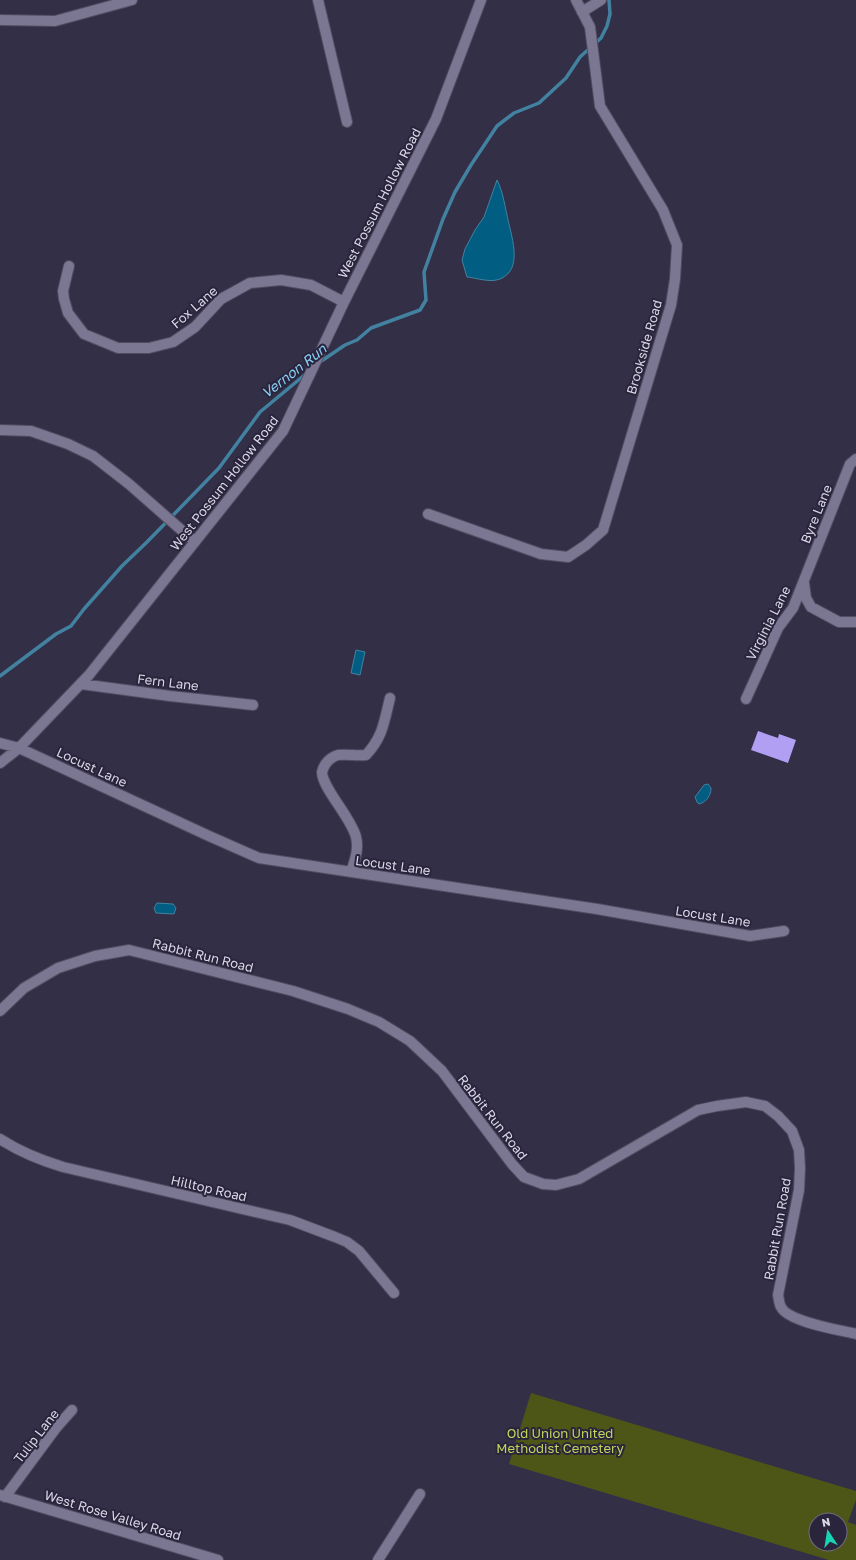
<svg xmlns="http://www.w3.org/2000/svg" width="856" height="1560" font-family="'Golos Text',sans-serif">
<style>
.green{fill:#4d5617;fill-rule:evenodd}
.water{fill:#015d82;stroke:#4282a0}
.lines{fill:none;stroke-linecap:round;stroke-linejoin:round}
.stream{stroke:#4282a0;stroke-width:3.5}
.building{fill:#b09ff2}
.minor-casing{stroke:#504d61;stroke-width:12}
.minor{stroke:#7b7692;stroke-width:10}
.labels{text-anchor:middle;stroke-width:4;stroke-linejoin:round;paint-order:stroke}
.street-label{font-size:13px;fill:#dad7e7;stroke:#2a253c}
.park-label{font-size:13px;fill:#c1d65d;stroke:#2a253c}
.water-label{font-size:14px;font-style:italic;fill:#8acff7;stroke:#2a253c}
</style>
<rect width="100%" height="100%" fill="#332f47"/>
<path class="green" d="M 531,1393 L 856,1491 L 856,1500 L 848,1522 L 856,1525 L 856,1560 L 829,1560 L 509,1464 ZM 816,1520 L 840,1520 L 840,1544 L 816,1544 Z"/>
<path class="water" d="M 497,180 C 503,192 504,202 507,215 C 510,233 525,269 500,279 C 490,283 477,278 467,277 L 462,260 L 465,249 L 475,230 L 484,217 Z
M 356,650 L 365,652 L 360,675 L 351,673 Z
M 708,784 L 711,788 C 711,795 707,802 699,804 L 697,802 L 695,797 L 704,785 Z
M 157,903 L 173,904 L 176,908 L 174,914 L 156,913 L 154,908 Z"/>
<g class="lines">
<path class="stream" d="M 320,362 L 345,345 L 357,340 L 371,328 L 420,310 L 426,300 L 424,272 L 443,219 L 455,192 L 471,165 L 497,126 L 514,113 L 539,103 L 566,78 L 580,57 L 601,38 L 607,26 L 610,14 L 609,0
M 0,676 L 56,634 L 71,626 L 84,609 L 122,566 L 147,542 L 219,468 L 260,412 L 307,373"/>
</g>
<path class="building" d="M 758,731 L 778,738 L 779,734 L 796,740 L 788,763 L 751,750 Z"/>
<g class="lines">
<g class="minor-casing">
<path id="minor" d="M 318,0 L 347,122
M 582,12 L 601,0
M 0,20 L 55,21 L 132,0
M 69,266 L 63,291 L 64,299 L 68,313 L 84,334 L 118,348 L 149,348 L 173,342 L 195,327 L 221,299 L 250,283 L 281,280 L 311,285 L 344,302
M 0,430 L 31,431 L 68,444 L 93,456 L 129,484 L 195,542
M 428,514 L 541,554 L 568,557 L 586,545 L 603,530 L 671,305 L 675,279 L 677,245 L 663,210 L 600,106 L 590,27 L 576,0
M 804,583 L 806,598 L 811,607 L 839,622 L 856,622
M 81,684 L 170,696 L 253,705
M 746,699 L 778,628 L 793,608 L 850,464 L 856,459
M 0,743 L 19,748 L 209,836 L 259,858 L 597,909 L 750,936 L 784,931
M 0,763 L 19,748 L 89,675 L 283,431 L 344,302 L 436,119 L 481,0
M 351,872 C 355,860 359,849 356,837 C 351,817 322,788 322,772 C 323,768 325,764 328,761 C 331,758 334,756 338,755 C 347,754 357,756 366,755 C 383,737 384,722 390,698
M 0,1011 L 24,988 L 58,968 L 95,956 L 129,950 L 293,991 L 348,1009 L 379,1022 L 410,1041 L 442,1071 L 512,1164 L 524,1177 L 543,1184 L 556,1185 L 579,1179 L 698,1110 L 717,1106 L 746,1102 L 765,1106 L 778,1116 L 792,1131 L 799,1150 L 800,1168 L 799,1190 L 778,1295 C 779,1299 779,1304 781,1307 C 788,1322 840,1330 856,1334
M 0,1139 C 20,1152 40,1160 63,1167 L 290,1220 L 335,1237 L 347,1242 L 359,1251 L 394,1293
M 0,1495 L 218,1560
M 5,1497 L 56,1428 L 72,1410
M 378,1560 L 420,1494"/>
</g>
<use href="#minor" class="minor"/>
</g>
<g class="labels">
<g class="street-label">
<text transform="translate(379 203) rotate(-63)" y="5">West Possum Hollow Road</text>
<text transform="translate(194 307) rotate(-41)" y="5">Fox Lane</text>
<text transform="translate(644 347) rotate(-74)" y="5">Brookside Road</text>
<text transform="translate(224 483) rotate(-52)" y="5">West Possum Hollow Road</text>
<text transform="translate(816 514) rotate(-68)" y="5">Byre Lane</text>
<text transform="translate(768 623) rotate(-63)" y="5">Virginia Lane</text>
<text transform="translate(168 682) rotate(7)" y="5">Fern Lane</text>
<text transform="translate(92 767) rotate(25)" y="5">Locust Lane</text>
<text transform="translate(393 865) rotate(8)" y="5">Locust Lane</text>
<text transform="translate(713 916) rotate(9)" y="5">Locust Lane</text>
<text transform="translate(203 955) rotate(14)" y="5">Rabbit Run Road</text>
<text transform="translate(493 1117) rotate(52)" y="5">Rabbit Run Road</text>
<text transform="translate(209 1188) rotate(13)" y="5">Hilltop Road</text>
<text transform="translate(777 1229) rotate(-80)" y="5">Rabbit Run Road</text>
<text transform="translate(36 1436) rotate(-52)" y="5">Tulip Lane</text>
<text transform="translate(113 1515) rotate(17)" y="5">West Rose Valley Road</text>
</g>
<g class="park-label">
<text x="560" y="1438">Old Union United<tspan x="560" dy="15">Methodist Cemetery</tspan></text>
</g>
<g class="water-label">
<text transform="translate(294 371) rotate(-38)" y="5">Vernon Run</text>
</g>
</g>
<g transform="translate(828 1532) rotate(348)"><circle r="19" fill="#2a253c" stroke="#706c80"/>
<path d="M0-3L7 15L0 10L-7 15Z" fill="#17d5b2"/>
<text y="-6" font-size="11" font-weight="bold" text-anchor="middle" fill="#dad7e7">N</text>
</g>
</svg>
